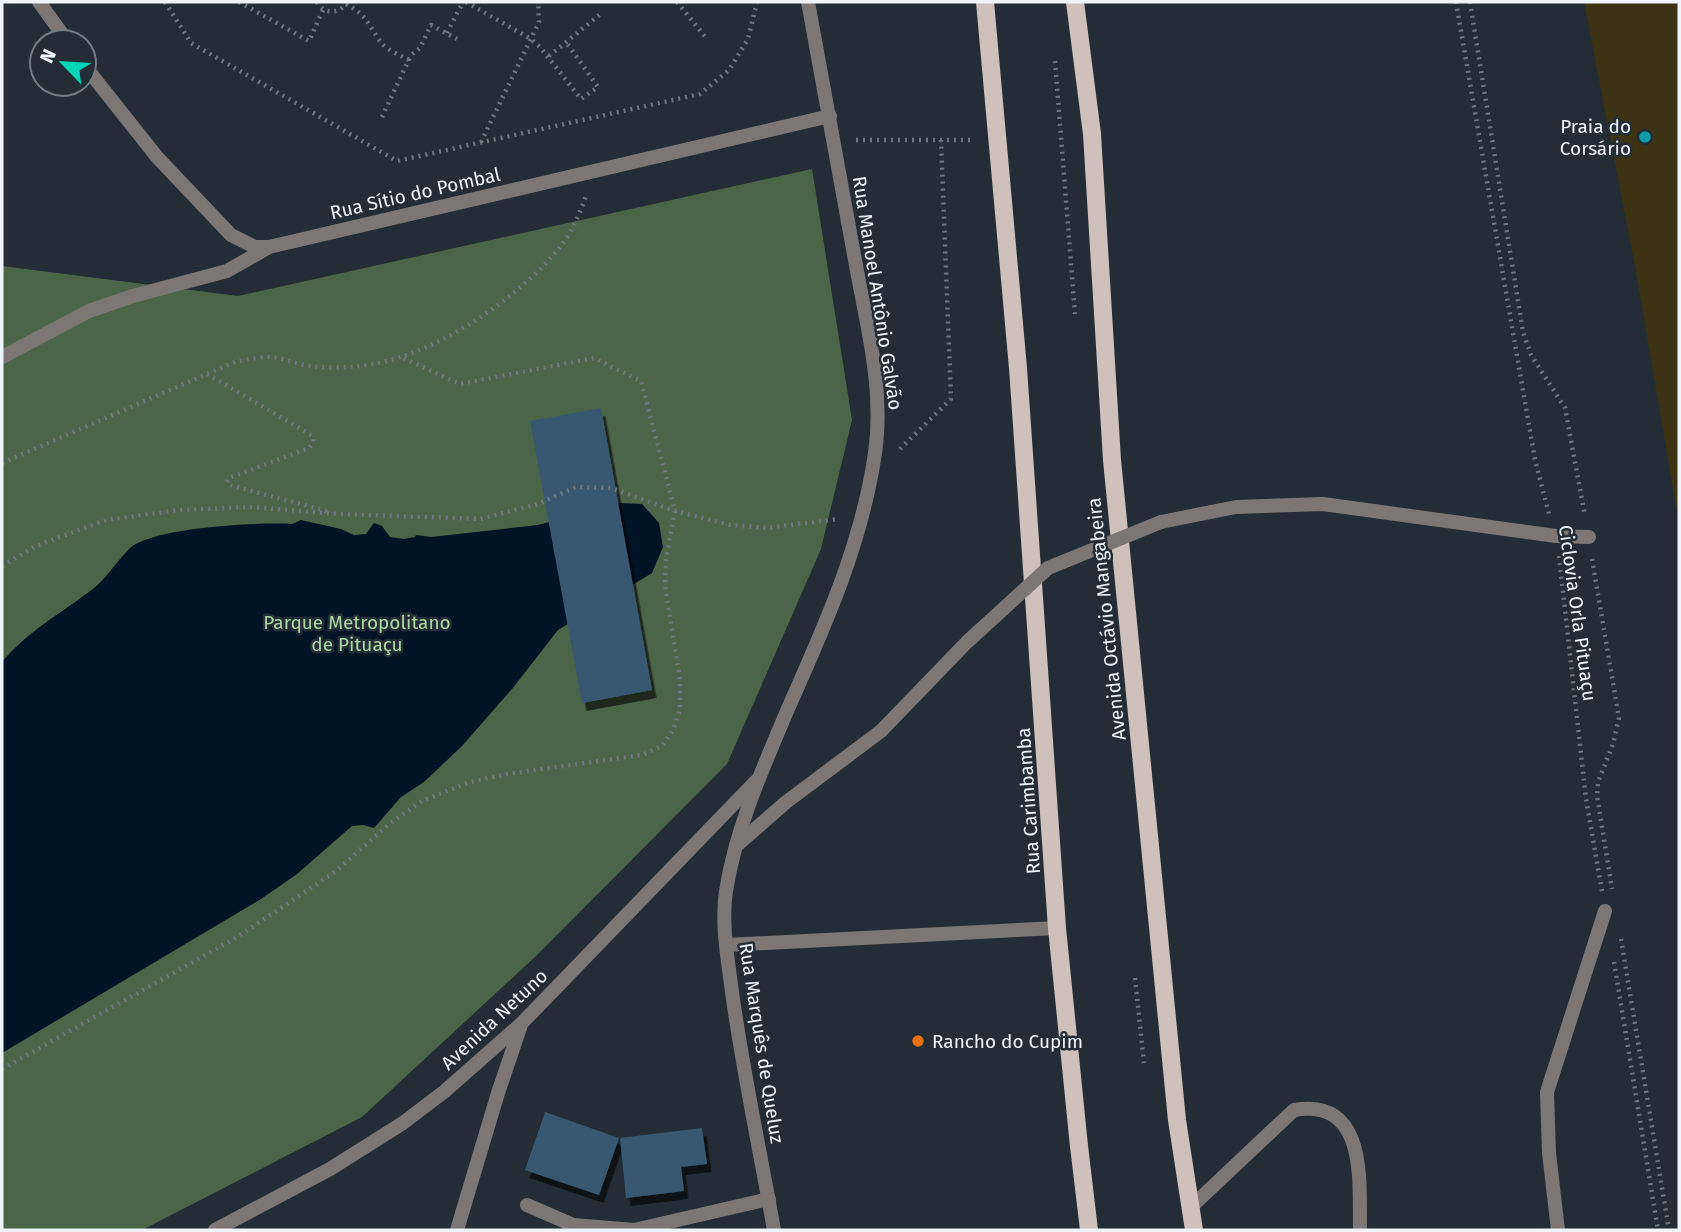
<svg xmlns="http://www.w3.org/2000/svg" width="1681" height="1232" font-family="'Fira Sans',sans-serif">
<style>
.forest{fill:#4a6548}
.sand{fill:#3b3313}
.water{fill:#001425}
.building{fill:#375971;filter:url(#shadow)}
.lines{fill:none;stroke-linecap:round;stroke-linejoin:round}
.path{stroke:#6f777e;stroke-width:4.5;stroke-dasharray:2 5;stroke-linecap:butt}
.service{stroke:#7c7674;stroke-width:14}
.pedestrian{stroke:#7c7674;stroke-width:14}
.minor{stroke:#7c7674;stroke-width:14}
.tertiary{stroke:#7c7674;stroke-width:14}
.primary{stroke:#cec1bc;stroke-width:18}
.pedestrian-bridge{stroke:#7c7674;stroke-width:14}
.culture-dot{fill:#0f9aa8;stroke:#242d35;stroke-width:2.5}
.food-dot{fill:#e8710a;stroke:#242d35;stroke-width:2.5}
.labels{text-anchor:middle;stroke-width:5;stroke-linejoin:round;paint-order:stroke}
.poi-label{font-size:19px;fill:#eef4f9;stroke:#242d35;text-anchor:end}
.street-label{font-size:19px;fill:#eef4f9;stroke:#242d35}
.park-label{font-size:19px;fill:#aad9a6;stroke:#242d35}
</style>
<defs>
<filter id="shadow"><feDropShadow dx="4.5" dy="8" stdDeviation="0" flood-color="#0009"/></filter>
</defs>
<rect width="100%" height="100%" fill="#242d35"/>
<path class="forest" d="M 812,169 L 852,420 L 821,549 L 727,764 L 536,956 L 362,1117 L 142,1230 L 2,1230 L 2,266 L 238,296 Z"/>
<path class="sand" d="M 1584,2 L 1679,2 L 1679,524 L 1636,272 Z"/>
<path class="water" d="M 618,503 L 642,504 L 659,523 L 663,547 L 652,573 L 558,630 L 512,689 L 462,746 L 424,782 L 401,797 L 374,828 L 363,825 L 352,826 L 297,874 L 261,899 L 2,1053 L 2,662 C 26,633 59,614 89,592 C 106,580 115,563 129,549 C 151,527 260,522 292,524 L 301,520 L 341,529 L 354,535 L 366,534 L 374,523 L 382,526 L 390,537 L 404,539 L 415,537 L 416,535 L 431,537 L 538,525 Z"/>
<path class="building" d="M 601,408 L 652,690 L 582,703 L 530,421 Z
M 545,1112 L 619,1138 L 599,1195 L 525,1170 Z
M 702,1128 L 707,1164 L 681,1167 L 684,1191 L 626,1198 L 620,1138 Z"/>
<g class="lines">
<path class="path" d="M 165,2 L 191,43 L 397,161 L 700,94 L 729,70 L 748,39 L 757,2
M 239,2 L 309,41 L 323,10
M 317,2 C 325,15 338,14 347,3
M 466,2 L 531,39 L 540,47 L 581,99 L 598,87 L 566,42
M 677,2 L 707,39
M 1456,2 L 1535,460 L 1549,514
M 1470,2 L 1523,332 L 1531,355 L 1565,408 L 1585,516
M 346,4 C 367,15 368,24 380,41 C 386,50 400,55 409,60
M 447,33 L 463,2
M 549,56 L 603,12
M 1055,61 L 1075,314
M 382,117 L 411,55 L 420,48 L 431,25 L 457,39
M 856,140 L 973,140
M 481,142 L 539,22 L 538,2
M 207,374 L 313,436 L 313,443 L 309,448 L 229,478 L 227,482 L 229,485 L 327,511
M 900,449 L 951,399 L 941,140
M 2,463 L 237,361 C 247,360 258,357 269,357 C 282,357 296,364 310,366 C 325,368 343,368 358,366 C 425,361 513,303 556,252 C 570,237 579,215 586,196
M 1559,556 L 1586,799 L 1602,891
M 1592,559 L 1619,718 L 1613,744 L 1598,782 L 1597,796 L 1612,889
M 2,566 L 36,546 L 106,520 L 179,510 L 250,507 L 338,514 L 480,519 L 538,504 L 576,487 L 611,488 L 675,511 L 730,525 L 766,528 L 839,519
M 1621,939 L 1669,1230
M 1614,962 L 1658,1230
M 1135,978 L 1144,1063
M 2,1069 L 234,939 L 335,872 L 388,825 L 422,801 L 470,782 L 507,774 L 642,755 L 662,746 L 673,730 L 680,710 L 680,680 L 665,585 L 666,559 L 675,511 L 641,381 L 594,358 L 460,384 L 403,358"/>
<path class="service" d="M 2,357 L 89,311 L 133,296 L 227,271 L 269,247
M 726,945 L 1057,928
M 527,1205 L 573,1225 L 634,1230 L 769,1199
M 1190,1208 L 1294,1110 C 1368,1098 1359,1181 1360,1230"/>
<path class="pedestrian" d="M 1161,522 L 1236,507 L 1323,504 L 1556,536 L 1589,537
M 736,846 L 785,803 L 881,731
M 1558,1230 L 1549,1153 L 1547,1092 L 1605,911"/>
<path class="minor" d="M 39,2 L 68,42
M 84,65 L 157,157 L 231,235 L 255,247 L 269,247 L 830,116
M 215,1230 L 330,1169 L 403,1123 L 445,1091 L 521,1024 L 756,781
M 457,1230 L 498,1093 L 521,1025"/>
<path class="tertiary" d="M 774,1230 C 760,1151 743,1072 732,992 C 728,960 721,924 726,891 C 736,828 762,770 787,711 C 824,628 862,544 875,453 C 884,392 868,330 857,271 C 841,181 825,91 808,2"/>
<path class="primary" d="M 985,2 L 1018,368 L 1057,928 L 1079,1146 L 1089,1230
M 1075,2 L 1092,134 L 1112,460 L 1177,1120 L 1194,1230"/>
<path class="pedestrian-bridge" d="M 881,731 L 967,642 L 1048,568 L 1161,522"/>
</g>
<circle class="culture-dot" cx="1645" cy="137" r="7"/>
<circle class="food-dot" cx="918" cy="1041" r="7"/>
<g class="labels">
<g class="poi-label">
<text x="1631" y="133">Praia do<tspan x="1631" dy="22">Corsário</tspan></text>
<text x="932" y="1048" text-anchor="start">Rancho do Cupim</text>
</g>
<g class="street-label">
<text transform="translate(415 193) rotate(-13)" y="7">Rua Sítio do Pombal</text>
<text transform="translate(878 293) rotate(81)" y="7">Rua Manoel Antônio Galvão</text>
<text transform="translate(1578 613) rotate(82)" y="7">Ciclovia Orla Pituaçu</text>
<text transform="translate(1106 619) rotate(-96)" y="7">Avenida Octávio Mangabeira</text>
<text transform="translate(1028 801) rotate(-94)" y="7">Rua Carimbamba</text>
<text transform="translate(494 1019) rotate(-43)" y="7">Avenida Netuno</text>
<text transform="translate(762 1043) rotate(81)" y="7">Rua Marquês de Queluz</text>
</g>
<g class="park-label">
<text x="357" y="629">Parque Metropolitano<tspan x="357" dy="22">de Pituaçu</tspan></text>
</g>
</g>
<rect width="1681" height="1232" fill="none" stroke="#eef4f9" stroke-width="7"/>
<g transform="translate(63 63) rotate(295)"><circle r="33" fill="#242d35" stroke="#757d83" stroke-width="2"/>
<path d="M0-5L12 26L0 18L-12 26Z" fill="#04d5b6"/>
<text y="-10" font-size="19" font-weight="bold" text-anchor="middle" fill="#eef4f9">N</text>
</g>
</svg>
